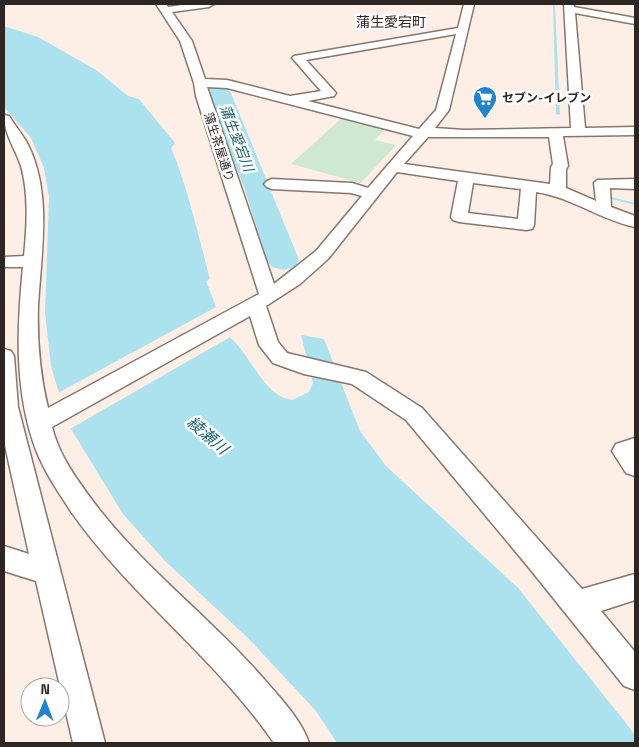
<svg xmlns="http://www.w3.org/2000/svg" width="639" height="747" font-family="'Space Grotesk','Noto Sans JP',sans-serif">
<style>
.green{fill:#cfe8d2}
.water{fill:#abe2ee}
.pier{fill:#fdeee6}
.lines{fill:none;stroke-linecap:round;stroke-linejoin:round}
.stream{fill:#abe2ee;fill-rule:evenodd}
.river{fill:#abe2ee;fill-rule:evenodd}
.minor-casing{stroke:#86776e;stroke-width:3}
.minor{fill:#fff;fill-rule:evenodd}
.labels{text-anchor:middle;stroke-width:5;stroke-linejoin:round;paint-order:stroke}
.far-poi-label{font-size:12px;font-weight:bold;fill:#2d2623;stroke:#fefefe;text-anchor:start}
.far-street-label{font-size:12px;fill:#2d2623;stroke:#fefefe}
.far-neighbourhood-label{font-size:14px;fill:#2d2623;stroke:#fefefe}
.far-water-label{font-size:14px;font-style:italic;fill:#18606d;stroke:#fefefe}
.water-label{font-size:16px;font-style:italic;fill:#18606d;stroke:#fefefe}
</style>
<rect width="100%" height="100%" fill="#fdeee6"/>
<path class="green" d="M 343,117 L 386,128 L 375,140 L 396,145 L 361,183 L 291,164 Z"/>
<path class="water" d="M 4,26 L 38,37 L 96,70 L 128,96 L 139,99 L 175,143 L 171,148 C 189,191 198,235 210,279 L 206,281 L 227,335 C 247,350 256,379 278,395 C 281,397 288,399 292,400 L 309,392 L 313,383 L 301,335 L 324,339 L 360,431 L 386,466 L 518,588 L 629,727 L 635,736 L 635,743 L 337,743 L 316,711 L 248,638 L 165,561 L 123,514 L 68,424 L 51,366 L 45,313 L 49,197 L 44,168 L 31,138 L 4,107 Z"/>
<path class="pier" d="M 218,306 L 229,333 L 232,336 L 68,430 L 56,394 Z"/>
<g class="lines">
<path class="stream" d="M 553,4 L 555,4 L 560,114 L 558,115 L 556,114 Z
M 611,197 L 635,203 L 635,205 L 611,199 Z"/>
<path class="river" d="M 219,86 L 227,88 L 231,93 L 299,260 L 294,267 L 283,270 L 272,267 L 267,260 L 244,187 L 207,93 L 211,88 Z"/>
<g class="minor-casing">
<path id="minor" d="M 156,4 L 166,4 L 168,7 L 189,4 L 214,4 L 209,7 L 172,12 L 192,41 L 205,79 L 227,80 L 290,96 L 321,91 L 294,60 L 292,58 L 294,56 L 458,28 L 464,4 L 474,4 L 449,110 L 435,128 L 464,130 L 571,128 L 564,4 L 574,4 L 574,7 L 635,18 L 635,24 L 575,13 L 585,128 L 635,127 L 635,135 L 563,136 L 568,166 L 566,169 L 566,188 L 596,201 L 594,183 L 597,180 L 635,179 L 635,189 L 610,188 L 611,207 L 635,216 L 635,227 C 601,220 571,197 536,192 L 534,225 L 532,229 L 526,230 L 459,222 L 453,220 L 451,217 L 458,181 L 397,172 L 328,259 L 300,284 L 266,306 L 278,342 L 287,353 L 366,372 L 422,408 L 582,589 L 635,574 L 635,600 L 601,611 L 635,652 L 635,690 L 624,686 L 530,569 L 406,420 L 352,384 L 304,374 L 273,363 L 259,345 L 250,316 L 52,427 C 59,455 75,477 92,500 C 142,567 209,616 263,678 C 280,698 301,719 309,743 L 274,743 C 216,658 131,597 72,513 C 59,493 45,473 36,450 C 14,392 17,327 23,267 L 4,267 L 4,257 L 24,256 C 27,227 29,194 21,166 C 15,148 4,134 4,115 L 9,116 C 14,124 21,133 26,141 C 53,190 41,253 38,306 C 37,341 40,375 48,408 L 259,294 L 196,96 L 194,83 L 180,41 ZM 456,34 L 436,110 L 419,129 L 308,101 L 334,96 L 336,93 L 306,60 ZM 207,87 L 227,88 L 413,136 L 368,188 L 352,183 L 272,179 L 267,181 L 264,184 L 267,187 L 272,189 L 351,193 L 362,196 L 316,251 L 274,284 ZM 428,137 L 549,137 L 553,164 L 551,167 L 550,184 L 404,164 ZM 473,183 L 521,189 L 518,219 L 468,213 Z
M 4,349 L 11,351 L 14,356 L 18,407 L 105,743 L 73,743 L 36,581 L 4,571 L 4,546 L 29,554 L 4,441 Z
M 635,438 L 635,476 L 626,473 L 612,451 L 616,444 Z"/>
</g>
<use href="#minor" class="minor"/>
</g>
<defs>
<g id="supermarket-pin" transform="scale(1.25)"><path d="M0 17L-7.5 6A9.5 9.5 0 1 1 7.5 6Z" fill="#1f83ce" stroke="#fefefe"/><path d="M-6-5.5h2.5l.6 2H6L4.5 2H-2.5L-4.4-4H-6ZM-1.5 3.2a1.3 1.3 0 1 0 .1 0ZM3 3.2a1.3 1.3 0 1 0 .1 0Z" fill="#fff"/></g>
</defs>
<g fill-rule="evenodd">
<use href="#supermarket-pin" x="485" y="98"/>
</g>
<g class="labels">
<g class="far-poi-label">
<text x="502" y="102">セブン-イレブン</text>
</g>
<g class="far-street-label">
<text transform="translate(219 147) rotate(72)" y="4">蒲生茶屋通り</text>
</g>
<g class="far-neighbourhood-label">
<text x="391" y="27">蒲生愛宕町</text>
</g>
<g class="far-water-label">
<text transform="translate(237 138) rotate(69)" y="5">蒲生愛宕川</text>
</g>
<g class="water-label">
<text transform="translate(208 435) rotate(41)" y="6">綾瀬川</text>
</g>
</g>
<rect width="639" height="747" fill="none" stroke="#2d2623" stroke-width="10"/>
<g transform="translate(45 702) rotate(1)"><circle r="24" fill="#fefefe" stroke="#aaa8a6"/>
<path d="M0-4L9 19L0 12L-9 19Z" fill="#1f83ce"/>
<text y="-8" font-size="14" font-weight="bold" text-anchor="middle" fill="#2d2623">N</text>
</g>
</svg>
